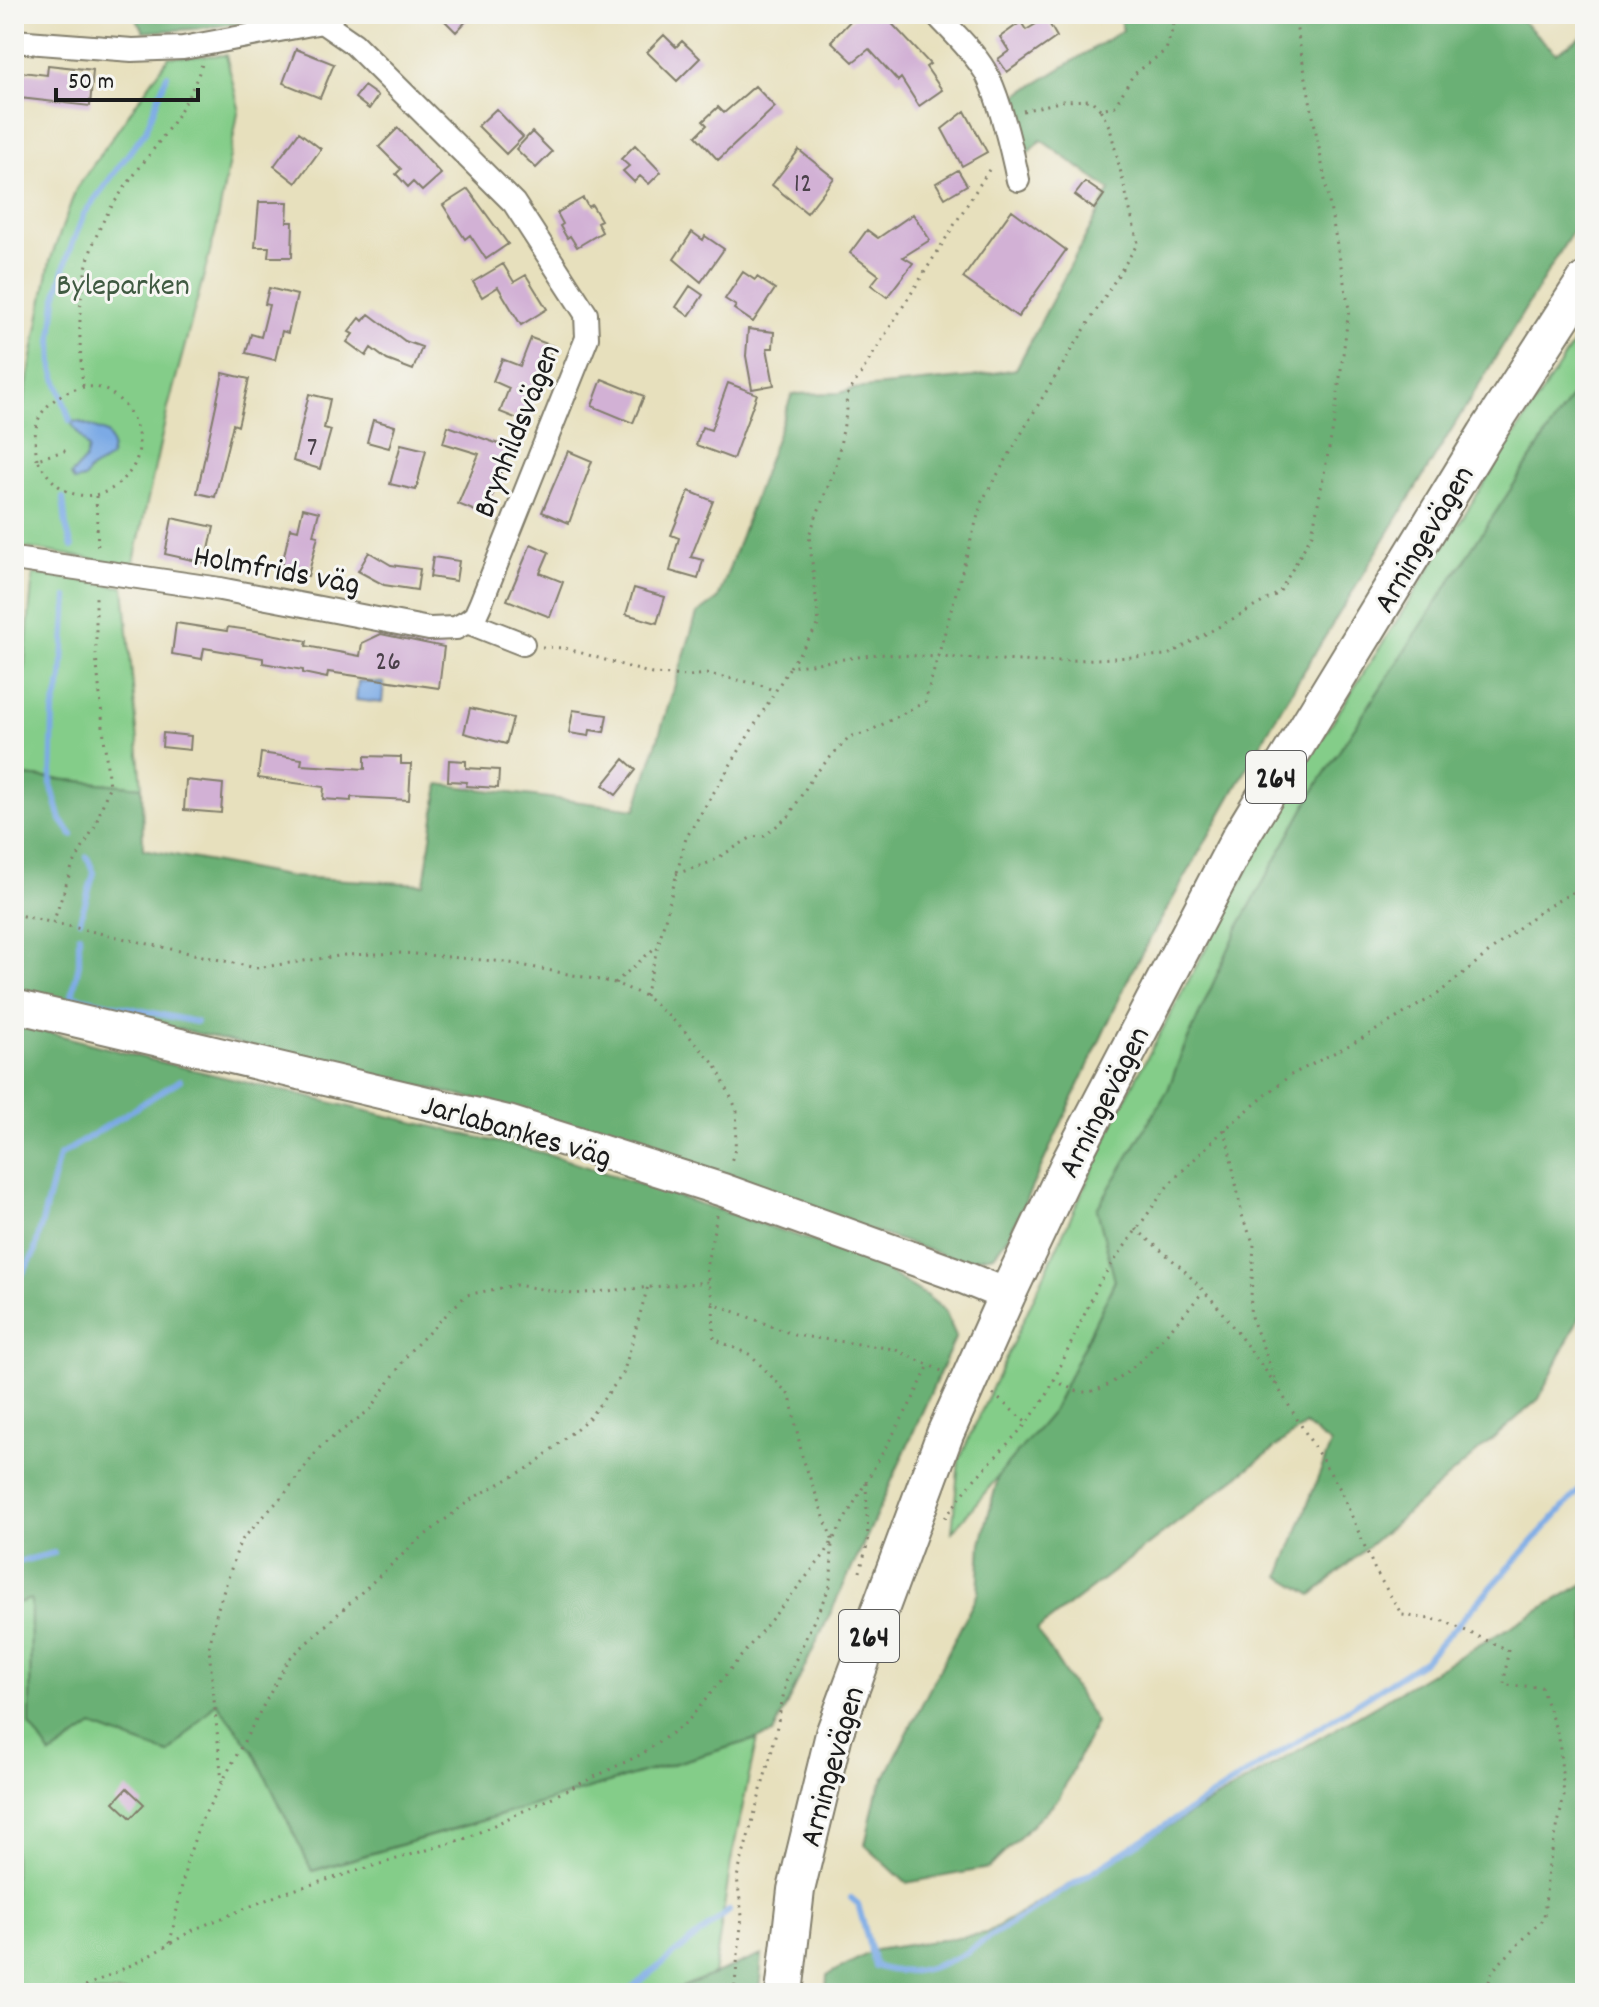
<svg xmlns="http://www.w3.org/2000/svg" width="1599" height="2007" font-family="Dekko,sans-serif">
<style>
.green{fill:#84cd89;stroke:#507452;stroke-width:2}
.forest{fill:#6bb075;stroke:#446648;stroke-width:2}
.water{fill:#7baae5;stroke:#4c6380;stroke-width:2}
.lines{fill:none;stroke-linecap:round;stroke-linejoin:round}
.stream{stroke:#7baae5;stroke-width:6}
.building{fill:#d2b1d5}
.street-casing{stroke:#827e6c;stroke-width:26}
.secondary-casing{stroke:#827e6c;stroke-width:36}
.primary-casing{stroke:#827e6c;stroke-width:40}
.path{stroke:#827e6c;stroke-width:3;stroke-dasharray:2 6;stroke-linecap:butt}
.street{stroke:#fff;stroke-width:22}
.secondary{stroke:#fff;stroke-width:32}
.primary{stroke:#fff;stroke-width:36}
.labels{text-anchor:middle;stroke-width:6;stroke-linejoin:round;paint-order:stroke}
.number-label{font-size:28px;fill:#4a414a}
.shield{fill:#f6f6f2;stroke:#5d5d5c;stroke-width:2}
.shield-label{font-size:30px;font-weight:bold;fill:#1c1c1c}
.park-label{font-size:32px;fill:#405a42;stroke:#f6f6f2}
.street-label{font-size:32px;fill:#1c1c1c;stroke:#f6f6f2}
</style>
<rect width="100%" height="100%" fill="#f6f6f2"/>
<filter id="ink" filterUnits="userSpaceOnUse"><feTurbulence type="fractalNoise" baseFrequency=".0125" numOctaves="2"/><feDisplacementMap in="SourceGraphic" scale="16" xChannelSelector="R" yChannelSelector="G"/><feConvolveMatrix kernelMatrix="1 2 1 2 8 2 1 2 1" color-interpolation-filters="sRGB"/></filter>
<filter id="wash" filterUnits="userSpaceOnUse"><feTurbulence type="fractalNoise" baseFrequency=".006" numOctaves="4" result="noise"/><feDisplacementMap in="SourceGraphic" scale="32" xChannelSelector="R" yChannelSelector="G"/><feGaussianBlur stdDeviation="1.8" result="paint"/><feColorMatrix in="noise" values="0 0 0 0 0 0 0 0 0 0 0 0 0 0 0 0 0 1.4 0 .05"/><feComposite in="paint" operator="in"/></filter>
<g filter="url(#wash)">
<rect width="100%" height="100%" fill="#e7e0bd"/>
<path class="green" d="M 226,55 L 239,108 L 216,230 L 168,408 L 133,566 L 20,547 L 18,432 L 50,261 L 76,189 L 169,57 Z
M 1585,325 L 1585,376 L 1319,782 L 1239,926 L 1181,1055 L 1168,1090 L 1097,1209 L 1115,1280 L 1052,1412 L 952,1532 L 959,1460 L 1125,1099 L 1298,776 Z
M 33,574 L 124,587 L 142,787 L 14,775 Z
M 31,1599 L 30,1725 L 51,1755 L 93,1726 L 169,1754 L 216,1701 L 254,1752 L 313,1871 L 757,1739 L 731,1861 L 714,1974 L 667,1993 L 14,1993 L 14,1604 Z"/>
<path class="forest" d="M 132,14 L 283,14 L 285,18 L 194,29 L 143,32 L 143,29 Z
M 1118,14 L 1515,14 L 1556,53 L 1585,34 L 1585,211 L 1279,712 L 1133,969 L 1010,1234 L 994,1255 L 961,1261 L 490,1103 L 14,990 L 14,775 L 142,787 L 143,849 L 291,877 L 424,884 L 439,784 L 636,809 L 697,614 L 718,599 L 792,394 L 840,393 L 853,389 L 972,377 L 1016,369 L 1110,190 L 1041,140 L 1019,161 L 1000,106 L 1123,30 Z
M 1585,376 L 1585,1305 L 1539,1399 L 1312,1595 L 1280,1576 L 1331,1444 L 1305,1425 L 1037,1630 L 1096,1722 L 1059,1798 L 989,1868 L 906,1883 L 865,1845 L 876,1795 L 978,1593 L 981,1543 L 999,1474 L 1052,1412 L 1115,1281 L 1097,1209 L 1168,1090 L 1181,1055 L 1239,926 L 1319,782 Z
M 14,1023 L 152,1060 L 548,1154 L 865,1258 L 927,1296 L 944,1310 L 956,1336 L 869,1532 L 773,1734 L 312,1871 L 254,1752 L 216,1702 L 169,1754 L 93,1726 L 51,1755 L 30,1725 L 31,1599 L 14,1604 Z
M 1585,1583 L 1585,1993 L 826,1993 L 827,1975 L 875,1950 L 986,1933 Z
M 762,1955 L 759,1993 L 667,1993 Z"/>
<path class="water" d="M 70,421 L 80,422 L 107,433 L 112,446 L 110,458 L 90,470 L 84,479 L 74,481 L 71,475 L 85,460 L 88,449 Z
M 358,681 L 384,683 L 382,703 L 356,700 Z"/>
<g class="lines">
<path class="stream" d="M 70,421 L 53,369 L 52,339 L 56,298 L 68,255 L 84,214 L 146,130 L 167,75
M 63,498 L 66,526 L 72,547
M 67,597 L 62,678 L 53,712 L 51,784 L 61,820 L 72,835
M 80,920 L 94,873 L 87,857
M 79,935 L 79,964 L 72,996 L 196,1022
M 14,1288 L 34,1254 L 59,1156 L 180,1080
M 14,1563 L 54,1553
M 851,1898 L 858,1904 L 875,1966 C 908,1978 932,1969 962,1955 L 1425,1660 L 1585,1484
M 625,1993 L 729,1911"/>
</g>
<g id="blocks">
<path class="building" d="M 438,14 L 473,14 L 456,32 Z
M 857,14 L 883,14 L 930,64 L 926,67 L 942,90 L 919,106 L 901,78 L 898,81 L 869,49 L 853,62 L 831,41 Z
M 1046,18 L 1057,37 L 1007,72 L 998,59 L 1009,51 L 1000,37 L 1021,22 L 1026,30 Z
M 664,35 L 676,47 L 682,41 L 700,58 L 677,81 L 647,52 Z
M 296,49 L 334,64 L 320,98 L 283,83 Z
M 48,65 L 93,70 L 90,106 L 20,98 L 22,72 L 47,75 Z
M 364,86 L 378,96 L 369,109 L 355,98 Z
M 755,86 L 775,107 L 718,160 L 696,136 L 707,125 L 703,121 L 718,107 L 724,113 Z
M 496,109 L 523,137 L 506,154 L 478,126 Z
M 965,111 L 987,152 L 962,166 L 942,129 Z
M 398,128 L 441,174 L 422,191 L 413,182 L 408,187 L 396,174 L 401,169 L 379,147 Z
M 299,132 L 321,149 L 296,183 L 274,166 Z
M 532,132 L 552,152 L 536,168 L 516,149 Z
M 635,145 L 661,172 L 649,184 L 640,176 L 634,182 L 623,171 L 629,166 L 621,159 Z
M 799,150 L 834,178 L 807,213 L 772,185 Z
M 958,170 L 967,185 L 945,198 L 936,183 Z
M 1085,182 L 1104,195 L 1094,209 L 1075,195 Z
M 468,189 L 508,244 L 486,259 L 470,235 L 465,239 L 443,205 Z
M 583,198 L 588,207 L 592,205 L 601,220 L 597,222 L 602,232 L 577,247 L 570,236 L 567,238 L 560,226 L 563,224 L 557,213 Z
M 259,202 L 288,202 L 287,222 L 293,222 L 292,257 L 268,257 L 269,247 L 255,247 Z
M 1012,210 L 1066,250 L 1018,317 L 963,278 Z
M 913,214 L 930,240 L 903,257 L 913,263 L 887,297 L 871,285 L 879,275 L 850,253 L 867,230 L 878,238 Z
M 692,232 L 703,240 L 705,236 L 724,249 L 701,282 L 674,259 Z
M 503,264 L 514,282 L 526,275 L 547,309 L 521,325 L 498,287 L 482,297 L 473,282 Z
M 743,272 L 755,280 L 757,277 L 775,289 L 753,322 L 734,309 L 736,306 L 725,299 Z
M 690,286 L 703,295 L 689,316 L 676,307 Z
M 269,288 L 297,295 L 288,333 L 282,331 L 275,360 L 246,353 L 251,334 L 261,337 L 269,305 L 265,304 Z
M 369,314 L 405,341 L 422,347 L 413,370 L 387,360 L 371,348 L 366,356 L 347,342 L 353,334 L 349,332 L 360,318 L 363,321 Z
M 748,329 L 774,332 L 773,348 L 767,348 L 774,385 L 752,389 L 746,356 Z
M 531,338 L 553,346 L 523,421 L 500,412 L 509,388 L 493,381 L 502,359 L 520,366 Z
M 223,373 L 249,379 L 238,426 L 233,424 L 215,497 L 197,493 Z
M 602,379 L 644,396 L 633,423 L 592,406 Z
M 728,383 L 757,394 L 733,459 L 696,445 L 702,427 L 711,430 Z
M 309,394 L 330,399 L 324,428 L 331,430 L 320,469 L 293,461 Z
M 373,420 L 395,426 L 389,448 L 367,442 Z
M 448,426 L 510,448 L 485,515 L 458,504 L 479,454 L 443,443 Z
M 401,444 L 426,450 L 416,490 L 390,484 Z
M 568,451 L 592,461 L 569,523 L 542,512 Z
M 689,491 L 713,501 L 691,557 L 703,560 L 698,579 L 670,571 L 679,538 L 671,535 Z
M 303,508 L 319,512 L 313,535 L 318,536 L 308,576 L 281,570 L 290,528 L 298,530 Z
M 172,518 L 214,527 L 206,563 L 165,554 Z
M 531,544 L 549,552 L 540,573 L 563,582 L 550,617 L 507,600 Z
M 369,552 L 391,565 L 420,569 L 417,590 L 384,585 L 358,571 Z
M 433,557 L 459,561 L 456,581 L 430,577 Z
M 634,588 L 665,597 L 657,623 L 626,614 Z
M 176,623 L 227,631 L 228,627 L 256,631 L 307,641 L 306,646 L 360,656 L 362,643 L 381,634 L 444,647 L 439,688 L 328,672 L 327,678 L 303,673 L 303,670 L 263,663 L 263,658 L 204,648 L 202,659 L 172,654 Z
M 470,708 L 513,718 L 506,744 L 464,733 Z
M 573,710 L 607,715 L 604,732 L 590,730 L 589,736 L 569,733 Z
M 163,733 L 191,736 L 190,750 L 162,747 Z
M 261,753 L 302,759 L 301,765 L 365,769 L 365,756 L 401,757 L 401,764 L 411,764 L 409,800 L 351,797 L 351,801 L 323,799 L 324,787 L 258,778 Z
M 624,759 L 636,770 L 616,795 L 603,785 Z
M 449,760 L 466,761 L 466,768 L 499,770 L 498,788 L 466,786 L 467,782 L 448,781 Z
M 186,780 L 223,784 L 221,813 L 184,810 Z
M 127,1788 L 144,1804 L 131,1818 L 114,1802 Z"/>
</g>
</g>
<g filter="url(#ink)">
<use href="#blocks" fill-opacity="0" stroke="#827e6c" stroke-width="2"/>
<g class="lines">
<g class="street-casing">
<path id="street" d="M 936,14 C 953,32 972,50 985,71 C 999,96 1012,151 1018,180
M 322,22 L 354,44 L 514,203 L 586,314 L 587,338 L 480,605 L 475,616 L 467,622
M 14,41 L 132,50 L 183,48 L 322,22 L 332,16
M 14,559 L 220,589 L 429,629 L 456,628 L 467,622 L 523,644"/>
</g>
<g class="secondary-casing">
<path id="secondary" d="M 14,1006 L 508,1122 L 723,1190 L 953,1273 L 1007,1295"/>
</g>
<g class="primary-casing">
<path id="primary" d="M 784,1993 L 796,1890 L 834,1734 L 945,1434 L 1007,1295 L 1069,1164 L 1239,839 L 1486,434 L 1585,281"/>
</g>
<path class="path" d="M 1023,111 L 1063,101 L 1091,100 L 1100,109 L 1115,106 L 1133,75 L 1166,50 L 1177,14
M 83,386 C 77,321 76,260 114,203 C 144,158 185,117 202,64
M 37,459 C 35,445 33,430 40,416 C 53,394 86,378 109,392 C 133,406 148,441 133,467 C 131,472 125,476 121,481 C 107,497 78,501 60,487 C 49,479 44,470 37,459 L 71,449
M 96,496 L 98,552
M 542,647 L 565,648 L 652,674 L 689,676 L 708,674 L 758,684 L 775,691
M 790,667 L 819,624 L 809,535 L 836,466 L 847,409 L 846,397 L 992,165
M 676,874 L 711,862 L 752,837 L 764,836 L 789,816 L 813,776 L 849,737 L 866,733 L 925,702 L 982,501 L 1041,400 L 1138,243 L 1110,128 L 1100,109
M 14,914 L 256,968 L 345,955 L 404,953 L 505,962 L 615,983 L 645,996 L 680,1026 L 716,1066 L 737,1110 L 735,1149 L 730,1165
M 53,923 L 72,867 L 95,826 L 109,787 L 96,655 L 96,592
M 615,983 L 657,946
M 645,996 L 686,838 L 790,667 L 878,654 L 1041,662 L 1168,655 L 1279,593 L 1312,534 L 1334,423 L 1349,309 L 1294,14
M 1225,1129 L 1243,1219 L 1254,1244 L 1250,1314 L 1280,1391 L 1340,1489 L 1375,1570 L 1402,1615 L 1444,1621 L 1508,1650 L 1504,1685 L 1541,1687 L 1559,1738 L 1564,1796 L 1548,1870 L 1544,1918 L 1493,1970 L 1485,1993
M 717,1215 L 706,1268 L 713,1303 L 794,1335 L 894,1349 L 944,1372
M 1136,1229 L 1183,1269 L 1215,1303 L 1277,1386
M 713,1304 L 714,1339 L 751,1355 L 790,1396 L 802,1456 L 832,1539 L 831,1584 L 787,1678 L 772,1750 L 737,1877 L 742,1916 L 734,1993
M 1054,1380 C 1062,1384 1074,1391 1082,1392 C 1120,1395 1179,1319 1203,1292
M 993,1394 L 1027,1423
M 945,1518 L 972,1482 L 1027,1423 L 1047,1395 L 1100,1281 L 1169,1184 L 1225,1129 L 1289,1076 L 1361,1039 L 1439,993 L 1537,913 L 1585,885
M 860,1572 L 868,1541 L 866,1483
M 222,1782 L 209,1648 L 217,1611 L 240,1542 L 286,1492 L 321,1446 L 371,1409 L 410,1351 L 466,1295 L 516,1285 L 573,1294 L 709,1282
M 170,1943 L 187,1861 L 200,1823 L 288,1660 L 415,1543 L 473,1498 L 532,1466 L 589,1418 L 623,1374 L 648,1286
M 71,1993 L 142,1960 L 195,1929 L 283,1893 L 467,1838 L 642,1754 L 687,1722 L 825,1554 L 912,1401 L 928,1367"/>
<use href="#street" class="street"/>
<use href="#secondary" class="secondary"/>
<use href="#primary" class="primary"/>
</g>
</g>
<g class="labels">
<g class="number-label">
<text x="803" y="191">12</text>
<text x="312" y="455">7</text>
<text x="388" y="669">26</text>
</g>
<g class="shield">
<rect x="1246" y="751" width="60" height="52" rx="6"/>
<rect x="839" y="1610" width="60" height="52" rx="6"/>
</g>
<g class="shield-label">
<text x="1276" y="787">264</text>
<text x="869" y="1646">264</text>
</g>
<g class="park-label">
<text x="123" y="294">Byleparken</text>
</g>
<g class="street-label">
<text transform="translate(515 430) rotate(-68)" y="11">Brynhildsvägen</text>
<text transform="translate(1422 538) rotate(-59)" y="11">Arningevägen</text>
<text transform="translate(277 568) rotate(10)" y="11">Holmfrids väg</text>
<text transform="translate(1102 1101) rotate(-63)" y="11">Arningevägen</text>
<text transform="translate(517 1129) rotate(16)" y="11">Jarlabankes väg</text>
<text transform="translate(830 1766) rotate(-74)" y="11">Arningevägen</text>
</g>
</g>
<rect width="1599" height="2007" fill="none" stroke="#f6f6f2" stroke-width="48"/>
<path d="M56 88v12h142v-12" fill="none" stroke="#1c1c1c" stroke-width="4"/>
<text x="68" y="88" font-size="24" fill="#1c1c1c" stroke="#f6f6f2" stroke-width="6" paint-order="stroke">50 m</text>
</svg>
